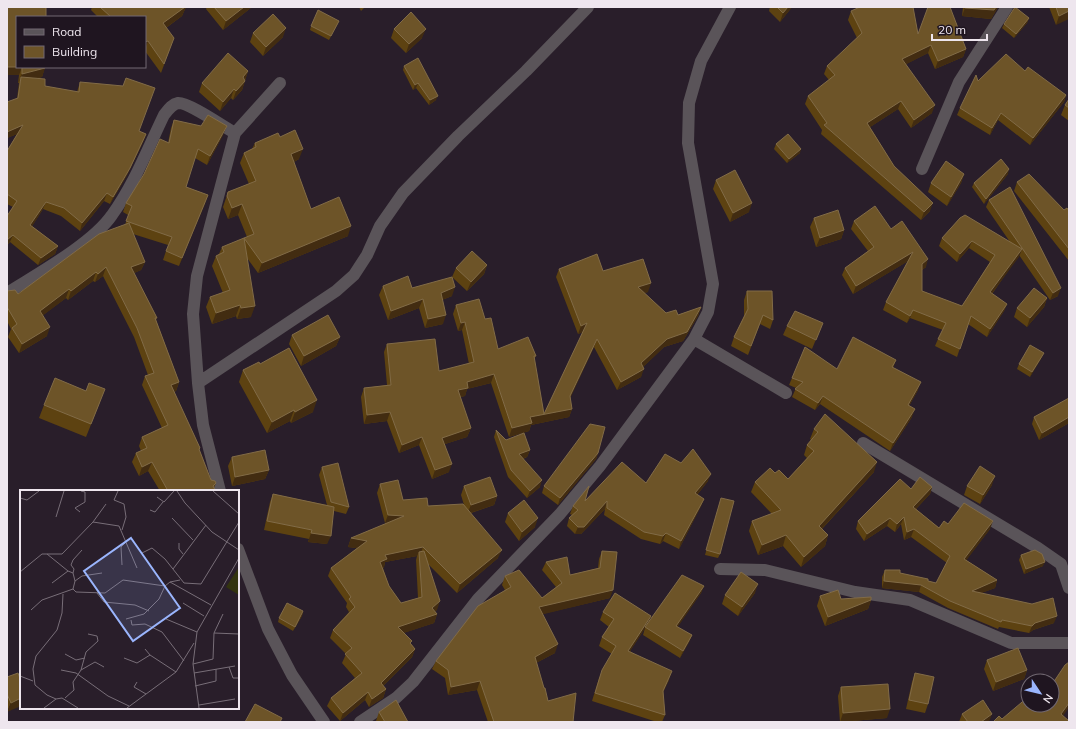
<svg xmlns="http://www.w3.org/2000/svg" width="1076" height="729" font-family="Mulish,sans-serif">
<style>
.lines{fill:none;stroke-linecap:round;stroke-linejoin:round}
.minor{stroke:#5a5459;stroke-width:12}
.wall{fill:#5d4211;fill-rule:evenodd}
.shaded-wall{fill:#422c11}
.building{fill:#6d5428;stroke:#816b47}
.inset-road{fill:none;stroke:#786e78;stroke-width:1}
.view{fill:#9ab5fd;fill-opacity:0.15;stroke:#9ab5fd;stroke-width:2}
.inset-edge{fill:none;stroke:#eee6ee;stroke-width:2}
</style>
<rect width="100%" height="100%" fill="#291e2a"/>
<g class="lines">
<path class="minor" d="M 922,169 L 959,82 L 1007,7
M 7,293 C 37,274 92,244 112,215 C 134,185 148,148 164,115 C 168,110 172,104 178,103 C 188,102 224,127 235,133
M 694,339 L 786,393
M 198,383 L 336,291 L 354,275 L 367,255 L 380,226 L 403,193 L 458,136 L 526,71 L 588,7
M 863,443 L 1038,548 L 1061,564 L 1069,588
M 220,491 L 203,425 L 198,383 L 193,314 L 197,276 L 235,133 L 280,83
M 238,549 L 268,629 L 292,675 L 324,722
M 720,569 L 765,570 L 855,592 L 910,600 L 1011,643 L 1069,643
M 360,722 L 396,698 L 413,682 L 478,599 L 560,514 L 600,466 L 694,339 L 708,312 L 713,284 L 688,143 L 689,103 L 701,61 L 730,7"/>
</g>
<path class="wall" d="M 7,7 L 17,17 L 45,67 L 42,77 L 35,79 L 45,86 L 77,92 L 80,82 L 139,131 L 146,134 L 143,142 L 127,175 L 110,204 L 104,201 L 80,231 L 61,216 L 43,209 L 32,226 L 58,246 L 55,254 L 38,265 L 10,242 L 7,245 L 7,216 L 13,207 L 7,204 L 7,151 L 17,134 L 7,138 L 7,102 L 17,99 L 19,83 L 18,83 L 19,75 L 7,75 Z
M 92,7 L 186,7 L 182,16 L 166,28 L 174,38 L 161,73 L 145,51 L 145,17 L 98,17 L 91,10 Z
M 207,7 L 252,7 L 223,30 L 206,9 Z
M 359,7 L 365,7 L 361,11 Z
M 770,7 L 792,7 L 780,22 L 769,11 Z
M 963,7 L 998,7 L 991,19 L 962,16 Z
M 1049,7 L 1069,7 L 1056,25 Z
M 851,11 L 918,34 L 966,49 L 963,57 L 935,69 L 928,53 L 906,64 L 932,113 L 911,128 L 898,109 L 870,127 L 894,166 L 930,211 L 921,220 L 821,134 L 822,130 L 805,104 L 808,96 L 829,80 L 824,74 L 827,66 L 857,38 L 848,20 Z
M 1029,18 L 1027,23 L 1014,38 L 1002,28 L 1004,24 Z
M 339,21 L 337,25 L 329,40 L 310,30 L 311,26 Z
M 394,29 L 422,38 L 406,53 L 391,38 Z
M 253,33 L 283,37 L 263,56 L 250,42 Z
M 404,66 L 436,100 L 429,105 L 416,88 L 413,90 L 403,70 Z
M 248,71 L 242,90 L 233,100 L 231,98 L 220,111 L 199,92 L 202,83 Z
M 1025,71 L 1066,95 L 1064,102 L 1030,145 L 998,120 L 990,135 L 957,115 L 960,108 L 978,81 Z
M 1069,99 L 1069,121 L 1061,115 L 1065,105 Z
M 174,120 L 223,135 L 207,165 L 195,158 L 186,187 L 208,195 L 179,266 L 163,260 L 168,245 L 133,234 L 145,262 L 141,270 L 134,273 L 157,318 L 156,320 L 179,382 L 176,391 L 174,392 L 200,448 L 199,451 L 211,480 L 216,483 L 214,488 L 214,491 L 160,491 L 148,471 L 139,476 L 132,462 L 136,453 L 141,451 L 139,446 L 142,437 L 162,428 L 142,385 L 145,376 L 148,375 L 134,337 L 103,276 L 95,282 L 93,281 L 68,300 L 66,298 L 43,315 L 47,336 L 19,353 L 8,337 L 11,329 L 7,321 L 7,291 L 18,294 L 125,225 L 128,215 L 123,212 L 126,203 L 168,143 L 171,128 Z
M 280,137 L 299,159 L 294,162 L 311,209 L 348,236 L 258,273 L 247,258 L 251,317 L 237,319 L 236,316 L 212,324 L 206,307 L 210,297 L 223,293 L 212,266 L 216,256 L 219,254 L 222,247 L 247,237 L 238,215 L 228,219 L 223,207 L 228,192 L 249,184 L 240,163 L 244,153 L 252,149 L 255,143 Z
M 776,144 L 800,153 L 787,163 L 774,149 Z
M 964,174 L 961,183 L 947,206 L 928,192 L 931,183 Z
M 1008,174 L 984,204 L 972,187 L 974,183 Z
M 716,180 L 749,212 L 730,222 L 713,189 Z
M 1017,182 L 1064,210 L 1069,211 L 1069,261 L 1014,191 Z
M 989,200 L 1058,296 L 1050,300 L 1019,255 L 992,294 L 1007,304 L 1004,311 L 987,337 L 968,324 L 957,357 L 935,346 L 938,339 L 943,330 L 910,318 L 907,323 L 883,310 L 886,302 L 908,261 L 853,294 L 842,275 L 845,268 L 868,251 L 851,229 L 854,221 L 891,229 L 926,267 L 922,270 L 922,291 L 962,306 L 990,262 L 969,248 L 957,262 L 939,246 L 942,238 L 1010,242 L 986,207 Z
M 814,218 L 844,230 L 841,239 L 816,247 L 810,227 Z
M 487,265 L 484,274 L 467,291 L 452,277 L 456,268 Z
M 559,269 L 603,271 L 648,292 L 644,293 L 666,313 L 678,315 L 701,307 L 698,316 L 683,341 L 664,347 L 643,367 L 641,377 L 617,390 L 594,347 L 570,398 L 572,409 L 569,417 L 531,425 L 529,431 L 509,437 L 491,383 L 467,389 L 465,396 L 460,397 L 471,428 L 467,437 L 445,444 L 449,472 L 432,479 L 419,445 L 399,453 L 387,421 L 364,424 L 361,397 L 364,388 L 387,385 L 384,352 L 387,344 L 439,371 L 469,364 L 462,330 L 458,331 L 453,314 L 456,305 L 485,319 L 498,349 L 536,356 L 534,359 L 544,414 L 583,332 L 578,334 L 556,277 Z
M 383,286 L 412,288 L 452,296 L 442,300 L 443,324 L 425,328 L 419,308 L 388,320 L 379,295 Z
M 747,291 L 773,320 L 770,329 L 760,324 L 748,355 L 731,346 L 734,337 L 744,316 L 744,300 Z
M 1047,298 L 1044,307 L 1027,327 L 1014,317 L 1017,308 Z
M 787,326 L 819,332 L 812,349 L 783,335 Z
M 292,335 L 340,337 L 336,346 L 301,366 L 289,344 Z
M 1042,357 L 1030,377 L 1017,369 L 1019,364 Z
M 896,360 L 893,368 L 918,390 L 909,406 L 912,417 L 890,451 L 820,404 L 815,410 L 792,397 L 796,388 L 789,385 L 792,378 Z
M 260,364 L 313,412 L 291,423 L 290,421 L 267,433 L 239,382 L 243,370 Z
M 86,391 L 100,402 L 86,437 L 39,418 L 44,405 Z
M 1069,398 L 1069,423 L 1039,440 L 1032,424 L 1034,417 Z
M 814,429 L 874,472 L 822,529 L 828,535 L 825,546 L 801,567 L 783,546 L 758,555 L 749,531 L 752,521 L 772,514 L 751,492 L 755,482 L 775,473 L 788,479 L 807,458 L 804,455 L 807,445 L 811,440 L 810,439 Z
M 496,430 L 506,440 L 530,450 L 527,457 L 523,459 L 540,487 L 527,498 L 508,477 L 494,437 Z
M 598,453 L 596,459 L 558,505 L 542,493 L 544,486 Z
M 232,457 L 269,470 L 265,479 L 232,486 L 228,466 Z
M 322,467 L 349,507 L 346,514 L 334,511 L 327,544 L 308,542 L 309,539 L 264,530 L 270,502 L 273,494 L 327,505 L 319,475 Z
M 708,481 L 697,495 L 704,499 L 701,506 L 679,549 L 663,541 L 660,544 L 641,539 L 604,515 L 605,509 L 581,534 L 575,534 L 567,526 L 569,518 L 572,515 L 570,514 L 573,506 L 585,501 L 646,483 Z
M 380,484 L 403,500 L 428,506 L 464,505 L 461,495 L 464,486 L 497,496 L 494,505 L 471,513 L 498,558 L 457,593 L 428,564 L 437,610 L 435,611 L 437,614 L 434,623 L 403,633 L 415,649 L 412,657 L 383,686 L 386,689 L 383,698 L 369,707 L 365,700 L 340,721 L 327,706 L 331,698 L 355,678 L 342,663 L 346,654 L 330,638 L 333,630 L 349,612 L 346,607 L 347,603 L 328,576 L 331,568 L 357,548 L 348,547 L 351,538 L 387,523 L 385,523 L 377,493 ZM 417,556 L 416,560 L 418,598 L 401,603 L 389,586 L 383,568 L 384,567 L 385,562 Z
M 992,485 L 980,504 L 964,495 L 967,486 Z
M 932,487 L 930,494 L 916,509 L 939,528 L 948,524 L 990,529 L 966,560 L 997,580 L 995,588 L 981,593 L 1054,623 L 1033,630 L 1029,633 L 999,627 L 998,629 L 948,608 L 919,592 L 882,588 L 882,577 L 885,570 L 900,573 L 928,581 L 936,583 L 947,563 L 911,537 L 904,540 L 901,524 L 895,532 L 887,526 L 864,541 L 856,529 L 858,521 L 911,489 Z
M 721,498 L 720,554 L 718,558 L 705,555 Z
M 508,513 L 535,527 L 519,541 L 505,522 Z
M 602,551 L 610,598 L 542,614 L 555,653 L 536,663 L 548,701 L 573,722 L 488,722 L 477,690 L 448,695 L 445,678 L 432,669 L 436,661 L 505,590 L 502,585 L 505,576 L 542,598 L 556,587 L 542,570 L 546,562 L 570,575 L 598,568 L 599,559 Z
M 1021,555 L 1043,566 L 1024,574 L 1019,560 Z
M 704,586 L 701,593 L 677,627 L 692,635 L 689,642 L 680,658 L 643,635 L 645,628 L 630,651 L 669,680 L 663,692 L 665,715 L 662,722 L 657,722 L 592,701 L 599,678 L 612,654 L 599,646 L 602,637 L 609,627 L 600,620 L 603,612 L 651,616 L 648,624 Z
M 755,593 L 738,616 L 722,604 L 725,595 Z
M 820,596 L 841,599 L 871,600 L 868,609 L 825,626 L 817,606 Z
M 303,611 L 302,616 L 293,631 L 278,622 L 279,618 Z
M 987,660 L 1027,670 L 1024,679 L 993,691 L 984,669 Z
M 915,673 L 928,704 L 925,713 L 906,709 L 912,682 Z
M 7,677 L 21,681 L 7,712 Z
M 841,687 L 887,718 L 840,722 L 838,696 Z
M 379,712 L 408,722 L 376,722 L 376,721 Z
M 962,714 L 989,722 L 959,722 Z"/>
<path class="shaded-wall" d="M 186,7 L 182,16 L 160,32 L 163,23 Z
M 244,7 L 252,7 L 223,30 L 226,21 Z
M 788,7 L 792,7 L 780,22 L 783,13 Z
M 998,7 L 991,19 L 962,16 L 965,8 Z
M 1069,11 L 1069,19 L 1056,25 L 1059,16 Z
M 1029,18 L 1027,23 L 1014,38 L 1016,34 Z
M 286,28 L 283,37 L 263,56 L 266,47 Z
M 426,29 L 422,38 L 406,53 L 409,44 Z
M 148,41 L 145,50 L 145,42 Z
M 931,45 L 928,53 L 899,68 L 902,59 Z
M 966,49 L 963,57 L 935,69 L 938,61 Z
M 7,67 L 22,67 L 19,75 L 7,75 Z
M 45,68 L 42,77 L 20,82 L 21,77 L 18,83 L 22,74 Z
M 248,71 L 245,80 L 239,86 L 243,77 Z
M 245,81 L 242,90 L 233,100 L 236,91 Z
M 418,83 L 416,88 L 413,90 L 415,85 Z
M 234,89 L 231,98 L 220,111 L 223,102 Z
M 1066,95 L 1064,102 L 1030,145 L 1033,138 Z
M 438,96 L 436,100 L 429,105 L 430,100 Z
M 901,101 L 898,109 L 864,131 L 867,123 Z
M 935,105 L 932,113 L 911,128 L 914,120 Z
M 1001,113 L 998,120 L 990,135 L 992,128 Z
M 23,125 L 20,133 L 7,138 L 7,132 Z
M 227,126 L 223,135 L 207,165 L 210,156 Z
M 146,134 L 143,142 L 127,175 L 110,204 L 113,197 Z
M 303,149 L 299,159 L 288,165 L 291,154 Z
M 801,149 L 800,153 L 787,163 L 789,159 Z
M 1009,169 L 1008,174 L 984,204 L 986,199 Z
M 964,174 L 961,183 L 947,206 L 951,197 Z
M 107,193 L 104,201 L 80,231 L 82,223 Z
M 208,195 L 205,204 L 179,266 L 182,258 Z
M 46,202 L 43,209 L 28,233 L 30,225 Z
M 752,203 L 749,212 L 730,222 L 733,213 Z
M 933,203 L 930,211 L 921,220 L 924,212 Z
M 242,204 L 238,215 L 228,219 L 232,208 Z
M 351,226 L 348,236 L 258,273 L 262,263 Z
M 844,230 L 841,239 L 816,247 L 820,238 Z
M 13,235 L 10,242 L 7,245 L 7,240 Z
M 972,241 L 969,248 L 957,262 L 960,254 Z
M 58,246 L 55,254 L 38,265 L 41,258 Z
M 1022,249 L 1019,257 L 987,300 L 990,292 Z
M 913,252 L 910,260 L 853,294 L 856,286 Z
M 928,259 L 926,267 L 920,271 L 922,264 Z
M 145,262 L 141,270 L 128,276 L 131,267 Z
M 487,265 L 484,274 L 467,291 L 471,282 Z
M 106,267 L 103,276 L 95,282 L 98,274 Z
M 96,272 L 93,281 L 68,300 L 71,291 Z
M 651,283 L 648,292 L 635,296 L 638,287 Z
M 455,287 L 452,296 L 437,302 L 441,293 Z
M 1061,288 L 1058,296 L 1050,300 L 1053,293 Z
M 69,289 L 66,298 L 37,320 L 40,311 Z
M 1047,298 L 1044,307 L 1027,327 L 1030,318 Z
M 423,299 L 419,308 L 388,320 L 391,311 Z
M 1007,304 L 1004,311 L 987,337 L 990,329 Z
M 240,305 L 236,316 L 212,324 L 216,313 Z
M 255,306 L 251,317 L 237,319 L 241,308 Z
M 701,307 L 698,316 L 683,341 L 664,347 L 638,372 L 641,363 Z
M 913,310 L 910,318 L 907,323 L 910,316 Z
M 446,315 L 443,324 L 425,328 L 428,319 Z
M 465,322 L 462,330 L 458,331 L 461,323 Z
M 587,323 L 584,332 L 578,334 L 581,326 Z
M 50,327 L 47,336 L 19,353 L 22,344 Z
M 340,337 L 336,346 L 301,366 L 304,356 Z
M 597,339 L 594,347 L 567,405 L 570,396 Z
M 1044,353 L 1042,357 L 1030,377 L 1032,372 Z
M 644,369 L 641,377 L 617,390 L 621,382 Z
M 494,374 L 491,383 L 467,389 L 465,396 L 455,398 L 458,390 L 467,382 Z
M 179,382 L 176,391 L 168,394 L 171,385 Z
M 921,382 L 918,390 L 905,413 L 908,405 Z
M 823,396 L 820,404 L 815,410 L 818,403 Z
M 317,400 L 313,412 L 291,423 L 295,412 Z
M 572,409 L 569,417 L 531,425 L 529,431 L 509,437 L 512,428 L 530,417 Z
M 915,409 L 912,417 L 890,451 L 893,443 Z
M 294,410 L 290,421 L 267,433 L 272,422 Z
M 390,412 L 387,421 L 364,424 L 367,415 Z
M 1069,417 L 1069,423 L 1039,440 L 1042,433 Z
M 471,428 L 467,437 L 439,446 L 442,438 Z
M 422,437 L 419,445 L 399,453 L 402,445 Z
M 530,450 L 527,457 L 516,461 L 519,454 Z
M 598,453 L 596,459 L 558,505 L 560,498 Z
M 152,462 L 148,471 L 139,476 L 142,467 Z
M 877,462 L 874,472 L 815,536 L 819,526 Z
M 452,464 L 449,472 L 432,479 L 435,470 Z
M 269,470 L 265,479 L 232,486 L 235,477 Z
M 711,474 L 708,481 L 692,501 L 695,493 Z
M 995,476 L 992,485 L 980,504 L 983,495 Z
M 542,480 L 540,487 L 527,498 L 530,491 Z
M 932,487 L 930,494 L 911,514 L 913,507 Z
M 497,496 L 494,505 L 467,514 L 471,505 Z
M 704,499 L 701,506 L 679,549 L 681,541 Z
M 607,501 L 605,509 L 581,534 L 575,534 L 578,527 Z
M 388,515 L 404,516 L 401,525 L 385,523 Z
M 904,517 L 901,524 L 895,532 L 897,524 Z
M 538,518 L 535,527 L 519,541 L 522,532 Z
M 890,518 L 887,526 L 864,541 L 867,534 Z
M 993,521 L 990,529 L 962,566 L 964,559 Z
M 914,529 L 911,537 L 904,540 L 907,532 Z
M 311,533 L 331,536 L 327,544 L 308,542 Z
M 666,533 L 663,541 L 660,544 L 663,536 Z
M 786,535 L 783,546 L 758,555 L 762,545 Z
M 828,535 L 825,546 L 801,567 L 804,557 Z
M 351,538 L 367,541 L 364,549 L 348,547 Z
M 423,547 L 420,555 L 419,552 L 417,556 L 385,562 L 384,567 L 377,570 L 380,562 L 385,555 Z
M 502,550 L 498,558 L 457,593 L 460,584 Z
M 1045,562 L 1043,566 L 1024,574 L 1026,569 Z
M 997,580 L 995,588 L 969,598 L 972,591 Z
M 884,581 L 921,585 L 919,592 L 882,588 Z
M 758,584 L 755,593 L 738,616 L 742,607 Z
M 704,586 L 701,593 L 673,634 L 676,626 Z
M 613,590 L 610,598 L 536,616 L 539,607 Z
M 871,600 L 868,609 L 825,626 L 828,617 Z
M 440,601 L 437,610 L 429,616 L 432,608 Z
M 303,611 L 302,616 L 293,631 Z
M 437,614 L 434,623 L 395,636 L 398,627 Z
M 651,616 L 648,624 L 625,659 L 628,651 Z
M 1057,616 L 1054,623 L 1033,630 L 1029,633 L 1032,626 L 1035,623 Z
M 692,635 L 689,642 L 680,658 L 683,651 Z
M 558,644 L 555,653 L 532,665 L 535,657 Z
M 415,649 L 412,657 L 378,691 L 381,683 Z
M 1027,670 L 1024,679 L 993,691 L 996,682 Z
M 672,671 L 669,680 L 660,699 L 663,691 Z
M 480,681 L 477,690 L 448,695 L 451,687 Z
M 386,689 L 383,698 L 369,707 L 372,699 Z
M 368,692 L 365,700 L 340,721 L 343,713 Z
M 21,698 L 21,706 L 7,712 L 11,703 Z
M 1069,703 L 1069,707 L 1059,722 L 1061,714 Z
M 890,709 L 887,718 L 840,722 L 843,713 Z
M 992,714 L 989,722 L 981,722 Z"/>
<path class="building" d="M 7,7 L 46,7 L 46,17 L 17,17 L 17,67 L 7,67 Z
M 100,7 L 185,7 L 163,23 L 174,38 L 164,64 L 148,41 L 145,42 L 145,17 L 111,17 Z
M 214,7 L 244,7 L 226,21 Z
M 777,7 L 788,7 L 783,13 Z
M 860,7 L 913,7 L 918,34 L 928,7 L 950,7 L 966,49 L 938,61 L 931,45 L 902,59 L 935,105 L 914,120 L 901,101 L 867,123 L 894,166 L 933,203 L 924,212 L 824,125 L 827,123 L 808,96 L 835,75 L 827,66 L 862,33 L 851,11 Z
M 965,7 L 996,7 L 994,10 L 965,8 Z
M 1015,7 L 1029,18 L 1016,34 L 1004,24 Z
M 1056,7 L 1069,7 L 1069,11 L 1059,16 Z
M 318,10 L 339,21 L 331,36 L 311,26 Z
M 411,12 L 426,29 L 409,44 L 394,29 Z
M 273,14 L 286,28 L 266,47 L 253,33 Z
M 228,53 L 248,71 L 243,77 L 245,81 L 236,91 L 234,89 L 223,102 L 202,83 Z
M 1006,54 L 1025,71 L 1028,67 L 1066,95 L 1033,138 L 1001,113 L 992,128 L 960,108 L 976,75 L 978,81 Z
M 418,58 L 438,96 L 430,100 L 418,83 L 415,85 L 404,66 Z
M 22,67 L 45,67 L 45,68 L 22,74 Z
M 21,77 L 45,79 L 45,86 L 79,92 L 80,82 L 123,86 L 126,78 L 155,88 L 139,131 L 146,134 L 130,168 L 113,197 L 107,193 L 82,223 L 64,208 L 46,202 L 30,225 L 58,246 L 41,258 L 13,235 L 7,240 L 7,216 L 17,201 L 7,194 L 7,151 L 23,125 L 7,132 L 7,102 L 18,98 Z
M 1069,99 L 1069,108 L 1065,105 Z
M 208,115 L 227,126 L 210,156 L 198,149 L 186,187 L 208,195 L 182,258 L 166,251 L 172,237 L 126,221 L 132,206 L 126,203 L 144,174 L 160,139 L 169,143 L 174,120 L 201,126 Z
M 295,130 L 303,149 L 291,154 L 311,209 L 339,197 L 351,226 L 262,263 L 244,238 L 254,234 L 242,204 L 232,208 L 227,196 L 228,192 L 256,181 L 244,153 L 256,147 L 255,143 L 278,133 L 280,137 Z
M 788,134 L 801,149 L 789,159 L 776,144 Z
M 1001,159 L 1009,169 L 986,199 L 974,183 Z
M 946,161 L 964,174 L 951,197 L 931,183 Z
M 735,170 L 752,203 L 733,213 L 716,180 Z
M 1029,174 L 1064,210 L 1067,208 L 1069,211 L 1069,249 L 1017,182 Z
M 1010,187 L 1061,288 L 1053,293 L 989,200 Z
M 875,206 L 891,229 L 902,221 L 928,259 L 922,264 L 922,291 L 962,306 L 995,255 L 972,241 L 960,254 L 942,238 L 960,218 L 965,215 L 1022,249 L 990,292 L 1007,304 L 990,329 L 971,316 L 960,349 L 938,339 L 946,323 L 913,310 L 910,316 L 886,302 L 913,252 L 856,286 L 845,268 L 874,247 L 854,221 Z
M 838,210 L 844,230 L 820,238 L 814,218 Z
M 129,223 L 145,262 L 131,267 L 157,318 L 155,318 L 179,382 L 171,385 L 200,448 L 199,449 L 211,480 L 215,481 L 216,483 L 213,486 L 215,490 L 212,491 L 168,491 L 152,462 L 142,467 L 136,453 L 147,448 L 142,437 L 168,425 L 145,376 L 154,373 L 137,328 L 106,267 L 98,274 L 96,272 L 71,291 L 69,289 L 40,311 L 50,327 L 22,344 L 12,328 L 17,324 L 7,307 L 7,291 L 15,290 L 18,294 L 99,234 Z
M 244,238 L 255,306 L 241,308 L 240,305 L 216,313 L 210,297 L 230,290 L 216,256 L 224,252 L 222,247 Z
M 472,251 L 487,265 L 471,282 L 456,268 Z
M 597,254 L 603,271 L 643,259 L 651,283 L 638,287 L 666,313 L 676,310 L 678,315 L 701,307 L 687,332 L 667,339 L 641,363 L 644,369 L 621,382 L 597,339 L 570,396 L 572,409 L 530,417 L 532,423 L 512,428 L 494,374 L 467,382 L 468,388 L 458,390 L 471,428 L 442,438 L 452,464 L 435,470 L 422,437 L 402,445 L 390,412 L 367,415 L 364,388 L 391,385 L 387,344 L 435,339 L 439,371 L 474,362 L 465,322 L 461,323 L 456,305 L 479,299 L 485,319 L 491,318 L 498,349 L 528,337 L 536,356 L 534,356 L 544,414 L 587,323 L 581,326 L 559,269 Z
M 408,276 L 412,288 L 452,277 L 455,287 L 441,293 L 446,315 L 428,319 L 423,299 L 391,311 L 383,286 Z
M 1034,288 L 1047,298 L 1030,318 L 1017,308 Z
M 747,291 L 772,291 L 773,320 L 763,315 L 751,346 L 734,337 L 748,309 Z
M 795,311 L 823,323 L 816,340 L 787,326 Z
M 328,315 L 340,337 L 304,356 L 292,335 Z
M 853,337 L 896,360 L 892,367 L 921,382 L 908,405 L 915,409 L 893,443 L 823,396 L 818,403 L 795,389 L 803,382 L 792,378 L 805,347 L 837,369 Z
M 1030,345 L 1044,353 L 1032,372 L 1019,364 Z
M 289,348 L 317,400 L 295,412 L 294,410 L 272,422 L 243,370 L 259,362 L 260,364 Z
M 55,378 L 86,391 L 89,383 L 105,389 L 91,424 L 44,405 Z
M 1069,398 L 1069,417 L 1042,433 L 1034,417 Z
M 825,414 L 877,462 L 819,526 L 828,535 L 804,557 L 786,535 L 762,545 L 752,521 L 781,510 L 755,482 L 770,468 L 775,473 L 779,470 L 788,479 L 814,451 L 807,445 L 818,432 L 814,429 Z
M 590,424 L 605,427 L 598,453 L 560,498 L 544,486 Z
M 496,430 L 506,440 L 524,433 L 530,450 L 519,454 L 542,480 L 530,491 L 511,470 Z
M 693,449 L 711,474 L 695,493 L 704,499 L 681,541 L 666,533 L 663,536 L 644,532 L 607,508 L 607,501 L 584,527 L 578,527 L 569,518 L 578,510 L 573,506 L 589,486 L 585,501 L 622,462 L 646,483 L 665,454 L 681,463 Z
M 265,450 L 269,470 L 235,477 L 232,457 Z
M 338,463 L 349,507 L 331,502 L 322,467 Z
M 980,466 L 995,476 L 983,495 L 967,486 Z
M 490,477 L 497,496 L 471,505 L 464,486 Z
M 920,477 L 932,487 L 913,507 L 939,528 L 944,521 L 948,524 L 964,503 L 993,521 L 964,559 L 997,580 L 972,591 L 1032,604 L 1053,598 L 1057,616 L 1035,623 L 1032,626 L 1002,620 L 1001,622 L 950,601 L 921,585 L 884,581 L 885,570 L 900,570 L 900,573 L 928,579 L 928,581 L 936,583 L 950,556 L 914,529 L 907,532 L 904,517 L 897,524 L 890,518 L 867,534 L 858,521 L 900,479 L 911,489 Z
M 398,480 L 403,500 L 427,498 L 428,506 L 463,504 L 502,550 L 460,584 L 423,547 L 385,555 L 387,559 L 380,562 L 389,586 L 401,603 L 422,597 L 419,552 L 424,551 L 440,601 L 432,608 L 437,614 L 398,627 L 412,641 L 410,643 L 415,649 L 381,683 L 386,689 L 372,699 L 368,692 L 343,713 L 331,698 L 362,673 L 345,654 L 352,648 L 333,630 L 355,607 L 349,599 L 351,597 L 331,568 L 367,541 L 351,538 L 404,516 L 388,515 L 380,484 Z
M 273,494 L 334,507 L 331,536 L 311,533 L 312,530 L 267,521 Z
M 721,498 L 734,501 L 720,554 L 706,550 Z
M 524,500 L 538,518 L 522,532 L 508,513 Z
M 1035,550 L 1042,554 L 1045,562 L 1026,569 L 1021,555 Z
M 602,551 L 617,552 L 613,590 L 539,607 L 558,644 L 535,657 L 544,688 L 545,688 L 548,701 L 576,693 L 573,722 L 494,722 L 480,681 L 451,687 L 448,670 L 436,661 L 478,606 L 511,587 L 505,576 L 519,570 L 542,598 L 562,583 L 546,562 L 567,557 L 570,575 L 600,568 Z
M 741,572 L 758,584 L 742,607 L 725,595 Z
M 682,575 L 704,586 L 676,626 L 692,635 L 683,651 L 645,627 Z
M 838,590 L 841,599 L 871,597 L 871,600 L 828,617 L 820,596 Z
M 615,593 L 651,616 L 628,651 L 672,671 L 663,691 L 665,715 L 595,693 L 602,670 L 616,646 L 602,637 L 614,619 L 603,612 Z
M 287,603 L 303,611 L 295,627 L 279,618 Z
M 1018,648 L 1027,670 L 996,682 L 987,660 Z
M 1069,662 L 1069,703 L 1061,714 L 1069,721 L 1069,722 L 993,722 L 999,716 L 1002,719 L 1028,697 L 1028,705 L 1052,705 L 1052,682 L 1053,683 L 1065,665 Z
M 18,673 L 21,681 L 21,698 L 11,703 L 7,694 L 7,677 Z
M 915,673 L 934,677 L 928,704 L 909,700 Z
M 888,684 L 890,709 L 843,713 L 841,687 Z
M 396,700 L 408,722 L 385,722 L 379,712 Z
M 983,700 L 992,714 L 981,722 L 968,722 L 962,714 Z
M 255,704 L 282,718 L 280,722 L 245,722 Z"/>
<g transform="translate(20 490)">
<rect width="219" height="219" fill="#291e2a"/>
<path d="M 219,77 L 219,105 L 206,97 Z" fill="#33340f"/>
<path class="inset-road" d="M 98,1 L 94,10 L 104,14 L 106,27 L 102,40M 157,1 L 165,13 L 192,42 L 219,60M 193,1 L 219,24M 137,7 L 144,12 L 154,1M 0,8 L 7,10 L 19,1M 130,20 L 135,22 L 143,12M 60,22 L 55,18 L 65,12 L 65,2 L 61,1M 36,27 L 44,1M 152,28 L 173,50M 73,32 L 86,14M 159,53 L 159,59 L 163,64M 122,63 L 132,58 L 145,69 L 164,93 L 181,94 L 219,32M 27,64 L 48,81M 102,75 L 101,57 L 106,52M 153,79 L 186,35M 0,82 L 22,64 L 42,64 L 73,32 L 99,36 L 117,78M 53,83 L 54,79 L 51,75 L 53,70 L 62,60M 150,92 L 191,115M 32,93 L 48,81 L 53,83 L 55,91M 53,99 L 56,102 L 85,103 L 103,90 L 145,96M 53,99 L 55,91 L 62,86 L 82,83M 77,103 L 84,112 L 115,115 L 129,121M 163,113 L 184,126M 11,120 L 22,110 L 53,99M 106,129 L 124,124 L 139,109 L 145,96 L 150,92 L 160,90M 146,129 L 177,142M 111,130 L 112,135 L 125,134 L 142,142 L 164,171M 194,143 L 219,144M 125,159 L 130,165 L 156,182M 45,164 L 56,170 L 65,168M 104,168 L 117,173 L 130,165M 173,174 L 193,169 L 194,143 L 203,124M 209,177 L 213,188 L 219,188M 41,180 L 56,183 L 88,206 L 109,216M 61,180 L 66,162 L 78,151 L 77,146 L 68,144M 174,183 L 215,176M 0,186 L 13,191M 117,192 L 114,197 L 126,204M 175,196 L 196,191 L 196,179M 45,208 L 54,200 L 53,192 L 61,180 L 75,172 L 84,177M 36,209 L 27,205 L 15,195 L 13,179 L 16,166 L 37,140 L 42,123 L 43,104M 179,215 L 215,209M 24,218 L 36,209 L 42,208 L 58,218M 107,218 L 156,182 L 174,153M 179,218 L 173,174 L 177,142 L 219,68"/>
<path class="view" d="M 111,48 L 160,118 L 113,151 L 64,81 Z"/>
<rect width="219" height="219" class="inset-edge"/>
</g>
<rect width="1076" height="729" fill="none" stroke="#eee6ee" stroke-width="16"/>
<rect x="16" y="16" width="130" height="52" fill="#1f1520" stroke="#726972"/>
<rect x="24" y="29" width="20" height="6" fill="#5a5459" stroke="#726972"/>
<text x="52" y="36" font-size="12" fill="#eee6ee">Road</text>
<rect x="24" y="46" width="20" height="12" fill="#6d5428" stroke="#726972"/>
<text x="52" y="56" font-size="12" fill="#eee6ee">Building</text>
<g transform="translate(1040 693) rotate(125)"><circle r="19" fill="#1f1520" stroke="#726972"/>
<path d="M0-3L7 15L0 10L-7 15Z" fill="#9ab5fd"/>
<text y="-6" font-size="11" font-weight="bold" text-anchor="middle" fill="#eee6ee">N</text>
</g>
<path d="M932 34v6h55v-6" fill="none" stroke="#eee6ee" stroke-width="2"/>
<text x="938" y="34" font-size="12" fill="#eee6ee" stroke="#1f1520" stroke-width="3" paint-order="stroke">20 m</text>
</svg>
